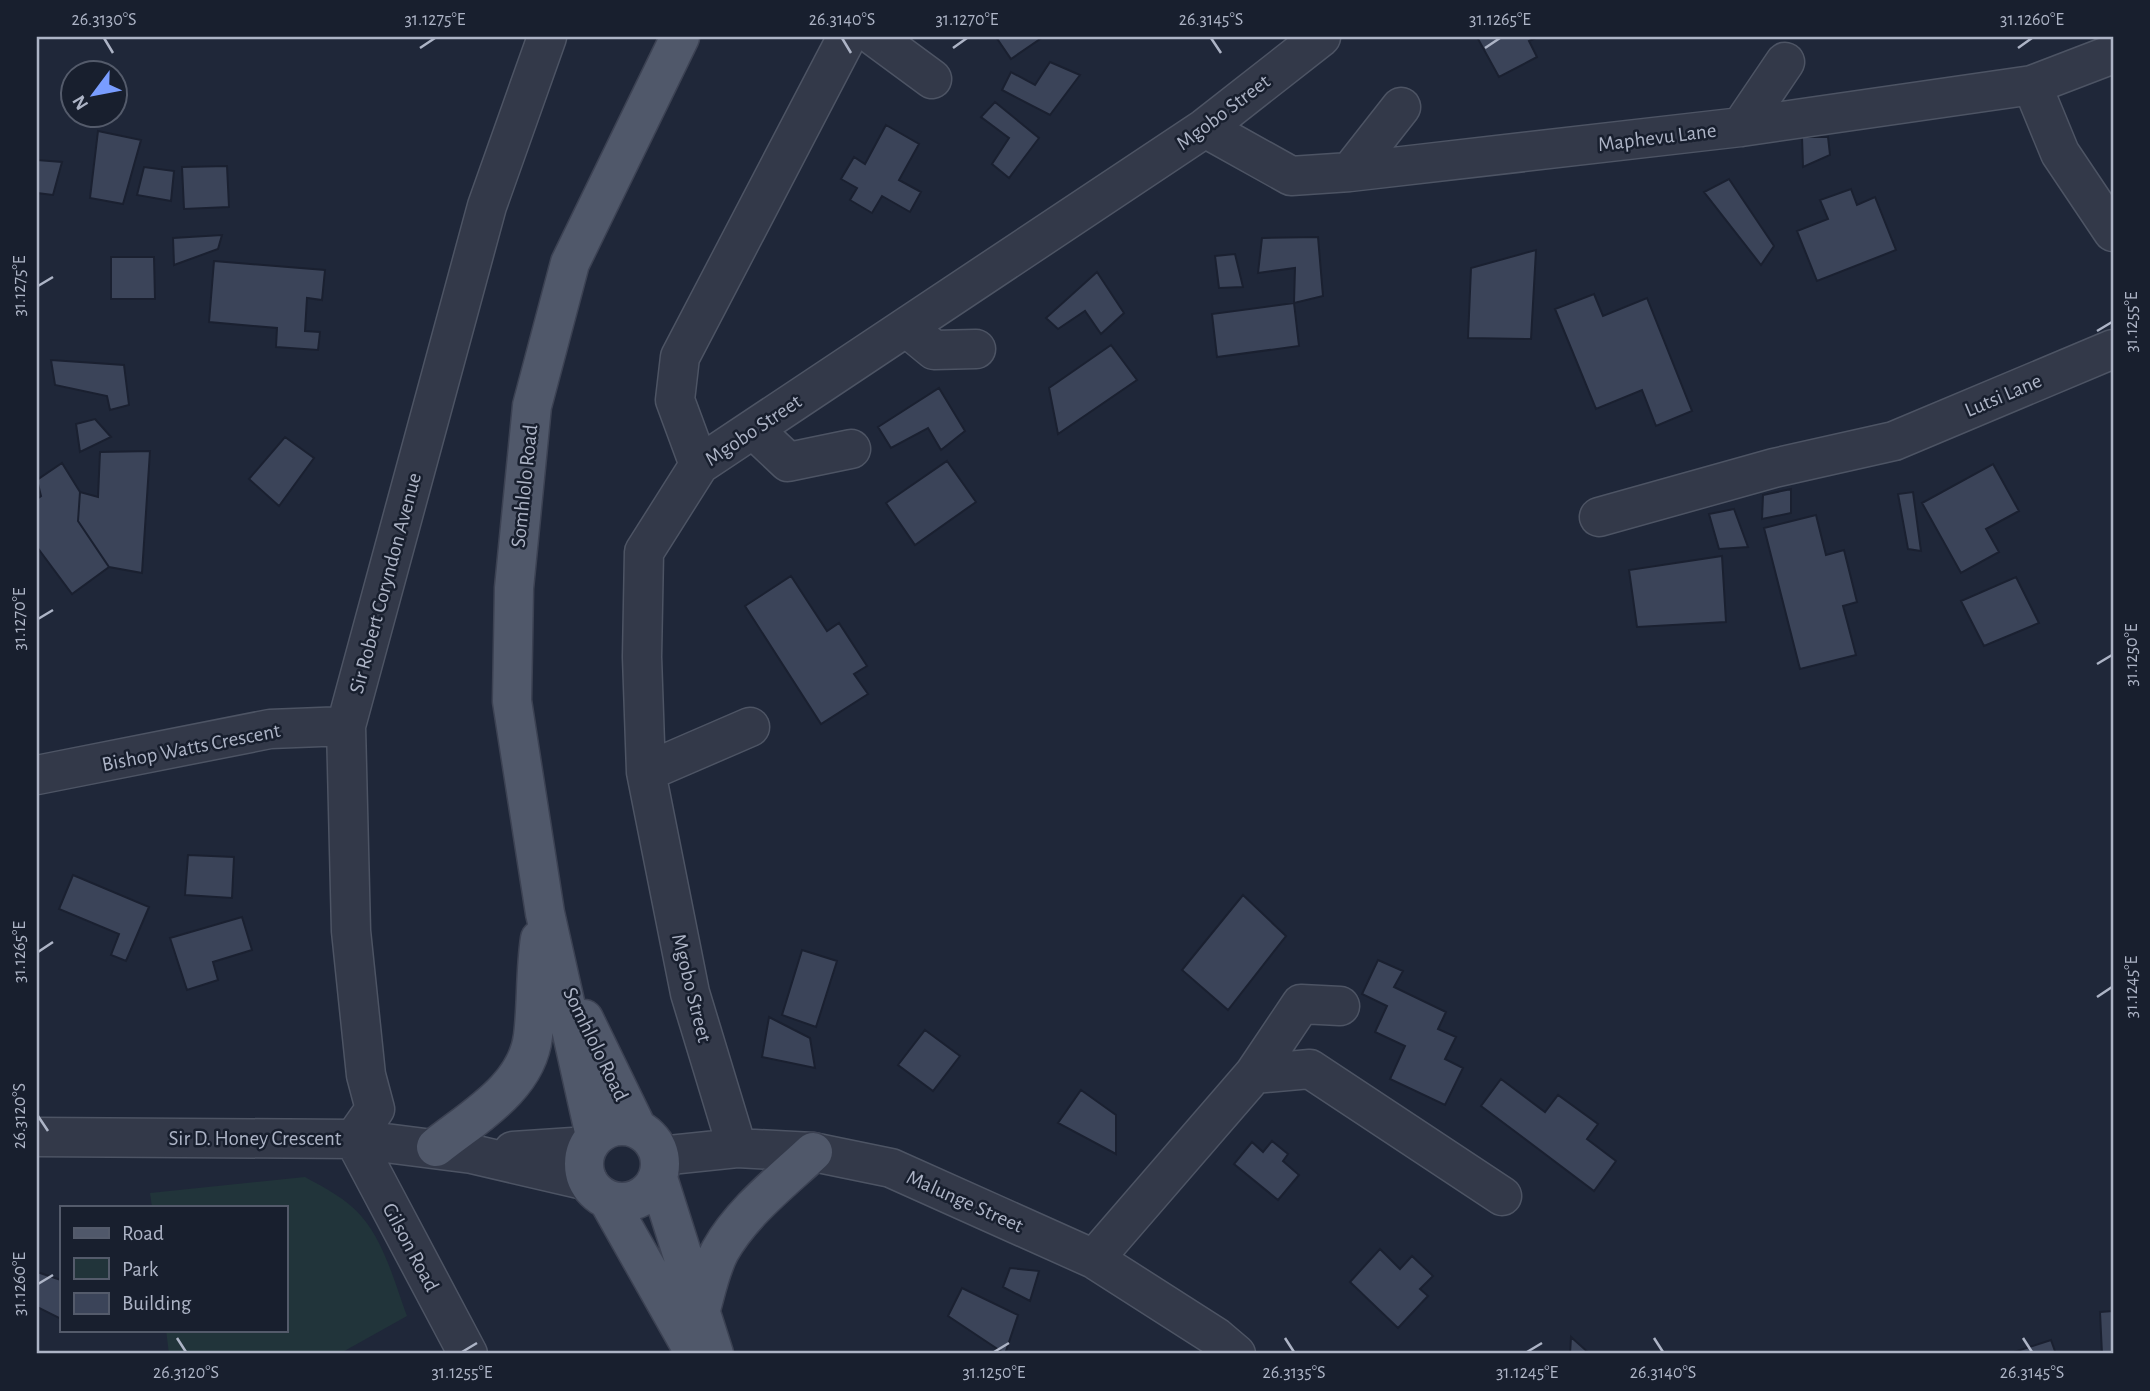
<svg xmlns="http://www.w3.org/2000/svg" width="2150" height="1391" font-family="'Alegreya Sans',sans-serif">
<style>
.green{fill:#21343a}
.building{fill:#3b4459;stroke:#1a2030;stroke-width:2}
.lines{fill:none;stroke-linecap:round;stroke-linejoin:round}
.minor-casing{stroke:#4d5464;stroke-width:41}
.major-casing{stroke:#3c4253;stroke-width:41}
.minor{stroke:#333949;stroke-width:38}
.major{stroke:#50586a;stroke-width:38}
.ticks{fill:none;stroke:#adb4c6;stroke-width:2.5}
.labels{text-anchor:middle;stroke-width:5;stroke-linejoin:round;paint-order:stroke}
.street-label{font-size:21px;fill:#adb4c6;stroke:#181f2e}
.neatline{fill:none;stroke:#adb4c6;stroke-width:2.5}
.ticks-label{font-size:18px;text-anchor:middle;fill:#adb4c6}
</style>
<rect width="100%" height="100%" fill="#1f2739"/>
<path class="green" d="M 305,1177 C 325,1188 347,1199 362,1217 C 385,1244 395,1284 407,1316 L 339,1354 L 169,1354 L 166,1330 L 285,1330 L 285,1207 L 152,1207 L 150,1193 Z"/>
<path class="building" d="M 996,37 L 1043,37 L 1011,59 Z
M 1477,37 L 1538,37 L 1529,41 L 1537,57 L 1499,77 Z
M 1050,62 L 1080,75 L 1050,115 L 1002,90 L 1011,72 L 1035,85 Z
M 995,102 L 1039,138 L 1009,178 L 992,164 L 1009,138 L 981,117 Z
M 886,125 L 919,144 L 899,180 L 921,192 L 910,212 L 882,196 L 872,213 L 850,200 L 857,188 L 841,179 L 854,157 L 865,164 Z
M 98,131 L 141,140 L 123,204 L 90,198 Z
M 1802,137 L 1828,137 L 1830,155 L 1803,167 Z
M 37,160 L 62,162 L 53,195 L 37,193 Z
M 227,166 L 229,207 L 184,209 L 182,167 Z
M 144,167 L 174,171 L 171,201 L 137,195 Z
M 1729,179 L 1774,246 L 1761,265 L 1704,192 Z
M 1851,189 L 1857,205 L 1875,197 L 1896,250 L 1817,281 L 1797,231 L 1828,219 L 1820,200 Z
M 222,235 L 218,249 L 174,265 L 173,238 Z
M 1318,237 L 1323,296 L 1294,303 L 1295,268 L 1258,273 L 1262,238 Z
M 1536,250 L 1531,339 L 1468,338 L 1471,268 Z
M 1235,254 L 1243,287 L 1219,288 L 1215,256 Z
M 111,257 L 154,257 L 155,299 L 111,299 Z
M 214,261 L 325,270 L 322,300 L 307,298 L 305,331 L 320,332 L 318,350 L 276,347 L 277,328 L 209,322 Z
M 1097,272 L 1124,313 L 1101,334 L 1085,311 L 1058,329 L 1046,318 Z
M 1594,294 L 1603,316 L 1647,298 L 1692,411 L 1656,426 L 1642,390 L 1596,409 L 1555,309 Z
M 1294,303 L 1299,346 L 1217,357 L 1212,314 Z
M 1111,345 L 1137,380 L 1058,434 L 1049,388 Z
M 51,360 L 124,365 L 129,405 L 110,410 L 107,396 L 55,385 Z
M 939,388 L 965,431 L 941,450 L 928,428 L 891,448 L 878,427 Z
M 95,419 L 111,437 L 80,452 L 76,424 Z
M 285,437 L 314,458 L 279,506 L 249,479 Z
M 150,451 L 142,573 L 109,567 L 78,521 L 80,492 L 98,497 L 100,452 Z
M 947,461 L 976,502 L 915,545 L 886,503 Z
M 62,463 L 80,492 L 78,521 L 109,567 L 72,594 L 37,547 L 37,499 L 41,496 L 37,480 Z
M 1993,464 L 2019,511 L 1986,529 L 1999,552 L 1961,573 L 1922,503 Z
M 1791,489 L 1791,513 L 1762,519 L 1763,495 Z
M 1913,492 L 1921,551 L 1908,549 L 1898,494 Z
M 1734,509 L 1748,547 L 1719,549 L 1709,514 Z
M 1816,515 L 1826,555 L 1844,550 L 1857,602 L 1843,606 L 1856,655 L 1800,669 L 1764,528 Z
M 1722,556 L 1726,622 L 1637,627 L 1629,570 Z
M 791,576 L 827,631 L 839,623 L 867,666 L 854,674 L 868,694 L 821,724 L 745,606 Z
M 2016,577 L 2039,623 L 1984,646 L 1961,601 Z
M 188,855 L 234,857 L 232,898 L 185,895 Z
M 73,875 L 149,907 L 126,961 L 111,955 L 119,934 L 59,909 Z
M 1243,895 L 1286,936 L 1228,1010 L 1182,970 Z
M 242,917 L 252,950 L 213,962 L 218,980 L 187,990 L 170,938 Z
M 802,950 L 837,961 L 816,1027 L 782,1015 Z
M 1378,960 L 1403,971 L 1394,987 L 1446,1012 L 1438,1029 L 1456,1037 L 1445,1059 L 1463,1068 L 1445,1105 L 1390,1079 L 1405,1046 L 1375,1032 L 1387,1006 L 1362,994 Z
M 769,1017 L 810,1038 L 815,1068 L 762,1057 Z
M 925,1030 L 960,1056 L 933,1091 L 898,1065 Z
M 1501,1079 L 1545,1112 L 1558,1095 L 1598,1124 L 1587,1139 L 1616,1161 L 1594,1191 L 1481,1106 Z
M 1081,1090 L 1116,1115 L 1116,1154 L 1058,1123 Z
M 1272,1141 L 1288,1154 L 1283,1161 L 1299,1175 L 1278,1200 L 1234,1164 L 1252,1142 L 1263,1152 Z
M 1380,1249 L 1400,1269 L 1412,1256 L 1433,1276 L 1420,1289 L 1428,1296 L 1398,1328 L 1350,1282 Z
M 1010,1268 L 1039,1271 L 1030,1301 L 1003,1287 Z
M 37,1272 L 61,1280 L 61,1319 L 37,1307 Z
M 962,1288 L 1018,1315 L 1005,1354 L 948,1316 Z
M 2113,1311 L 2113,1354 L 2102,1354 L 2100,1312 Z
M 1571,1337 L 1590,1354 L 1570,1354 Z
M 2051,1340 L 2056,1354 L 2008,1354 Z"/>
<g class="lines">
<g class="minor-casing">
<path id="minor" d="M 875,37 L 932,79
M 2032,85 L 2060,153 L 2113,232
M 1741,127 L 1785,62
M 1205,128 L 1291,176 L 1350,172 L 1741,127 L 2032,85 L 2113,54
M 1350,172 L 1401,107
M 906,327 L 934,350 L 976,349
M 753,429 L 788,462 L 851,449
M 699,465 L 675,400 L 680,357 L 847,37
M 1599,517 L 1774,468 L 1894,441 L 2113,349
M 646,772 L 750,727
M 37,775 L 270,729 L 346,726
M 1254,1074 L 1301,1004 L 1340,1006
M 37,1137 L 354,1139 L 472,1154 L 588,1181
M 354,1139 L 375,1109 L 366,1075 L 351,931 L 346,726 L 487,206 L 547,37
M 354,1139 L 468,1354
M 737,1148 L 690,993 L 646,772 L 642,657 L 644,552 L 699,465 L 1205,128 L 1321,37
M 513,1151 L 588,1146
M 660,1156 L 737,1148 L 813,1152 L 891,1168 L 1094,1259 L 1216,1337 L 1236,1354
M 1094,1259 L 1254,1074 L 1310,1069 L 1502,1196"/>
</g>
<g class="major-casing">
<path id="major" d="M 584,1019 L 637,1128
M584 1164a38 38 0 1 1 76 0a38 38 0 1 1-76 0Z
M 595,1136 L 545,913 L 512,701 L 514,588 L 532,406 L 570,263 L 680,37
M 436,1147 C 472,1118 527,1088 533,1036 C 537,1004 535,971 540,939
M 658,1178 L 714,1354
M 608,1200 L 695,1354
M 700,1313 C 706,1292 710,1270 720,1251 C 742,1212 781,1182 813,1152"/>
</g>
<use href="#minor" class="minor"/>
<use href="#major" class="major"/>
</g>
<path class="ticks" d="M 104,38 L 113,53M 842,38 L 851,53M 1211,38 L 1221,53M 420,48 L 435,38M 953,48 L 967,38M 1485,48 L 1500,38M 2018,48 L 2032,38M 38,286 L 53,277M 2097,331 L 2112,322M 38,619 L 53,610M 2097,664 L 2112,655M 38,952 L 53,942M 2097,997 L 2112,987M 38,1116 L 48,1131M 38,1284 L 53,1275M 177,1338 L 186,1352M 1285,1338 L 1294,1352M 1654,1338 L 1663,1352M 2023,1338 L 2032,1352M 462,1352 L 477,1343M 994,1352 L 1009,1343M 1527,1352 L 1542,1343"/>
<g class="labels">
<g class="street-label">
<text transform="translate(1223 112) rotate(-37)" y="7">Mgobo Street</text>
<text transform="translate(1657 137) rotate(-7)" y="7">Maphevu Lane</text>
<text transform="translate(2003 395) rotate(-23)" y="7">Lutsi Lane</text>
<text transform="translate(753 430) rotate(-34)" y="7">Mgobo Street</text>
<text transform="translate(524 486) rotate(-84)" y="7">Somhlolo Road</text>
<text transform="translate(385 583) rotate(-75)" y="7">Sir Robert Coryndon Avenue</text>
<text transform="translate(191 747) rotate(-11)" y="7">Bishop Watts Crescent</text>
<text transform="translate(692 988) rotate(76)" y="7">Mgobo Street</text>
<text transform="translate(596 1044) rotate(64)" y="7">Somhlolo Road</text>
<text x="255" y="1145">Sir D. Honey Crescent</text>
<text transform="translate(965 1201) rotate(24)" y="7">Malunge Street</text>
<text transform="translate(411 1247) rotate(62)" y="7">Gilson Road</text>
</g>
</g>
<rect width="2150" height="1391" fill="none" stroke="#181f2e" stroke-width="77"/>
<rect x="60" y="1206" width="228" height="126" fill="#181f2e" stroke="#545b6b" stroke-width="2"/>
<rect x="74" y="1228" width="35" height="10" fill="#50586a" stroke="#545b6b" stroke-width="2"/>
<text x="122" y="1240" font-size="21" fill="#adb4c6">Road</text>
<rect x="74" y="1258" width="35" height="21" fill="#21343a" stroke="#545b6b" stroke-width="2"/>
<text x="122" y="1276" font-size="21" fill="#adb4c6">Park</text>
<rect x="74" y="1293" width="35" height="21" fill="#3b4459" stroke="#545b6b" stroke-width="2"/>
<text x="122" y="1310" font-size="21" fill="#adb4c6">Building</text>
<g transform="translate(94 94) rotate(238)"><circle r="33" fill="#181f2e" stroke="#545b6b" stroke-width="2"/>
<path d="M0-5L12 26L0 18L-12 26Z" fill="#799dff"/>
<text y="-10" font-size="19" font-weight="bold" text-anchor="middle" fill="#adb4c6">N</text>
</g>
<rect x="38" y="38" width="2074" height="1314" class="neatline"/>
<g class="ticks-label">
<text x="104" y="25">26.3130°S</text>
<text x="435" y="25">31.1275°E</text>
<text x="842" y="25">26.3140°S</text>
<text x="967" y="25">31.1270°E</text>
<text x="1211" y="25">26.3145°S</text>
<text x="1500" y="25">31.1265°E</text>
<text x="2032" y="25">31.1260°E</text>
<text transform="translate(19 286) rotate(-90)" y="6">31.1275°E</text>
<text transform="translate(2131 322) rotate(-90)" y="6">31.1255°E</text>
<text transform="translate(19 619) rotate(-90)" y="6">31.1270°E</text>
<text transform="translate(2131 655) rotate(-90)" y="6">31.1250°E</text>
<text transform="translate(19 952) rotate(-90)" y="6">31.1265°E</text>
<text transform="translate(2131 987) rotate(-90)" y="6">31.1245°E</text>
<text transform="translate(19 1116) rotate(-90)" y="6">26.3120°S</text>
<text transform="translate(19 1284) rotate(-90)" y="6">31.1260°E</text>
<text x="186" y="1378">26.3120°S</text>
<text x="462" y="1378">31.1255°E</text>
<text x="994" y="1378">31.1250°E</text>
<text x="1294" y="1378">26.3135°S</text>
<text x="1527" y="1378">31.1245°E</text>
<text x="1663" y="1378">26.3140°S</text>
<text x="2032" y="1378">26.3145°S</text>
</g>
</svg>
